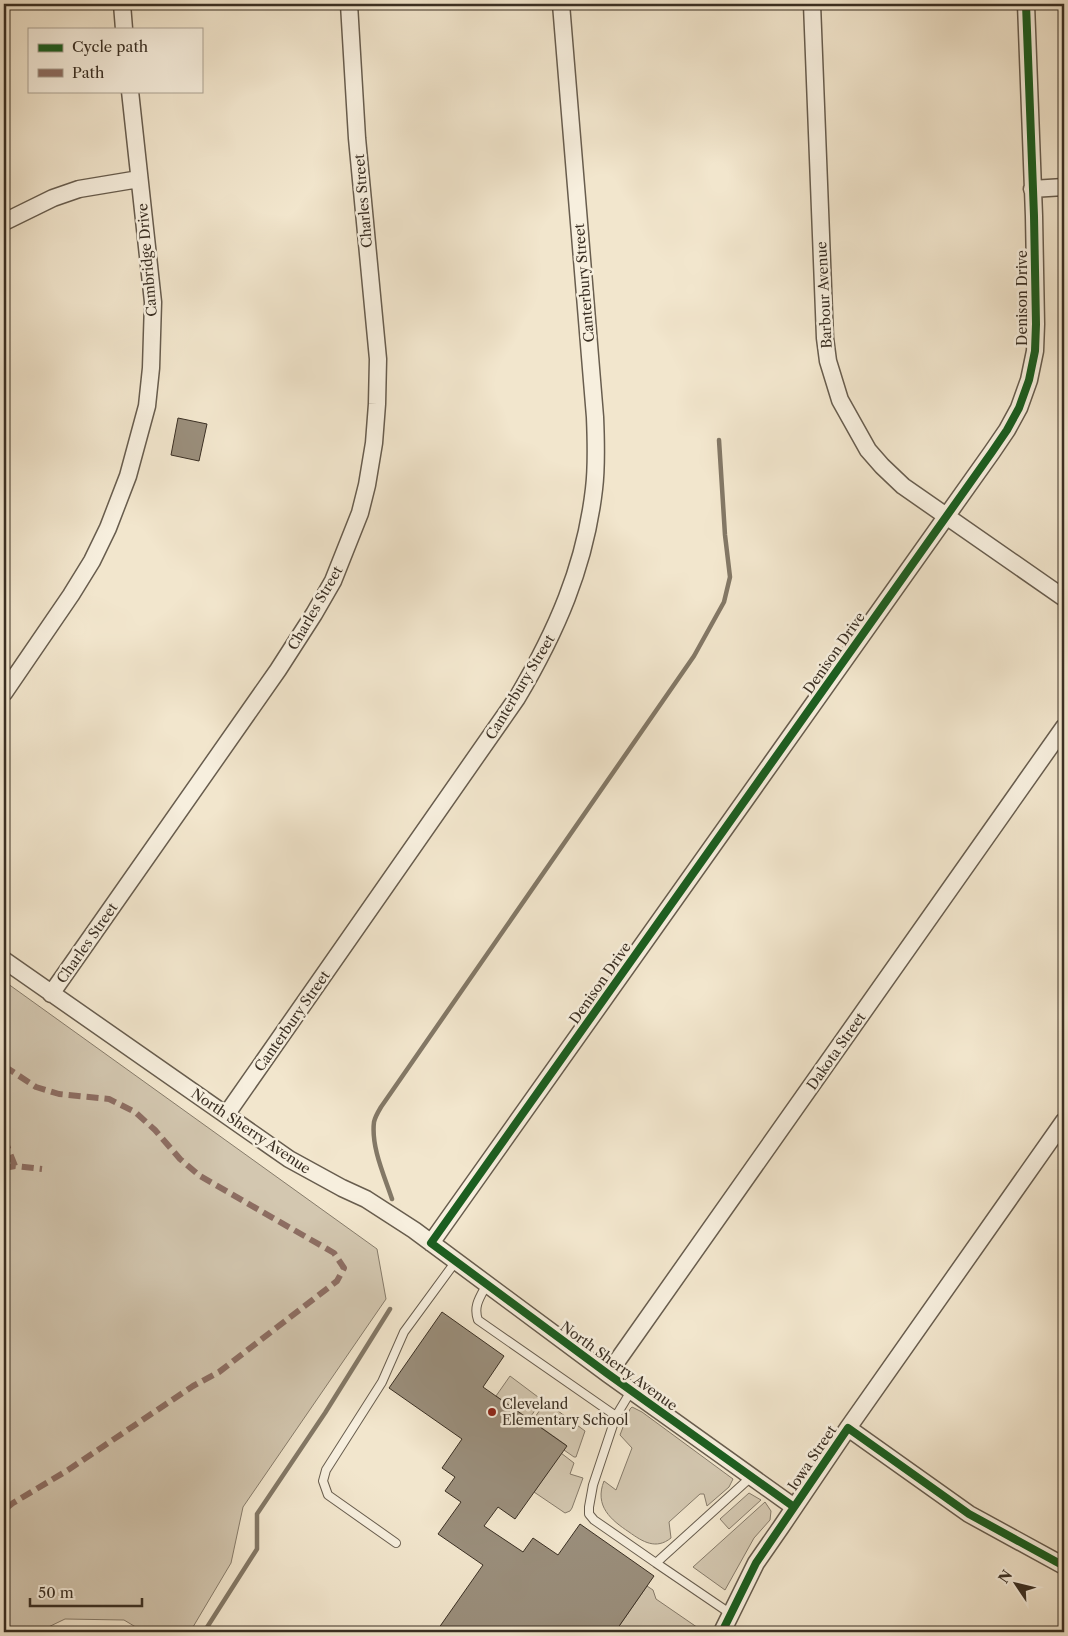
<svg xmlns="http://www.w3.org/2000/svg" width="1068" height="1636" font-family="'Libre Caslon Text',serif">
<style>
.green{fill:#d3c7b0;stroke:#867b6a}
.lines{fill:none;stroke-linecap:round;stroke-linejoin:round}
.stream{stroke:#837866;stroke-width:4.5}
.building{fill:#9a8e7b;stroke:#3a2f23}
.service-casing{stroke:#685d4e;stroke-width:10}
.minor-casing{stroke:#685d4e;stroke-width:19}
.service{stroke:#f7efde;stroke-width:8}
.minor{stroke:#f7efde;stroke-width:16}
.quiet{stroke:#8d6e63;stroke-width:6;stroke-dasharray:12 6;stroke-linecap:butt}
.cycleway-casing{stroke:#f7efde;stroke-width:11}
.cycleway{stroke:#1b5e20;stroke-width:8}
.poi-dot{fill:#8f2418;stroke:#f7efde;stroke-width:2}
.labels{text-anchor:middle;stroke-width:5;stroke-linejoin:round;paint-order:stroke}
.street-label{font-size:14px;fill:#3a2f23;stroke:#f7efde}
.poi-label{font-size:14px;fill:#3a2f23;stroke:#f7efde;text-anchor:start}
</style>
<rect width="100%" height="100%" fill="#f2e6cd"/>
<filter id="stains"><feTurbulence type="fractalNoise" baseFrequency=".004" numOctaves="4"/><feColorMatrix values="0 0 0 0 .2 0 0 0 0 .09 0 0 0 0 .02 0 0 0 .5 -.17"/></filter>
<radialGradient id="worn" r=".72"><stop offset=".6" stop-color="#630" stop-opacity="0"/><stop offset="1" stop-color="#630" stop-opacity=".3"/></radialGradient>
<path class="green" d="M 4,981 L 377,1249 L 386,1299 L 243,1507 L 231,1563 L 190,1632 L 144,1632 L 124,1620 L 65,1619 L 38,1632 L 4,1632 Z
M 510,1376 L 542,1400 L 529,1419 L 496,1396 Z
M 546,1402 L 585,1431 L 576,1457 L 574,1457 L 564,1450 L 566,1445 L 532,1421 Z
M 632,1407 L 642,1412 L 733,1479 L 729,1487 L 707,1506 L 704,1494 L 700,1494 L 669,1522 L 671,1538 C 656,1550 643,1542 629,1532 C 611,1520 594,1506 604,1481 L 616,1490 L 632,1448 L 620,1435 L 630,1409 Z
M 561,1453 L 574,1463 L 570,1474 L 583,1478 L 572,1508 L 570,1511 L 565,1513 L 534,1492 Z
M 749,1493 L 761,1500 L 729,1529 L 720,1519 Z
M 765,1502 L 771,1511 L 770,1520 L 754,1538 L 725,1590 L 693,1567 Z
M 647,1586 L 653,1590 L 656,1599 L 704,1632 L 615,1632 Z"/>
<g class="lines">
<path class="stream" d="M 392,1199 C 384,1175 371,1147 374,1122 C 375,1117 378,1112 381,1107 L 694,656 L 724,602 L 730,577 L 725,535 L 719,440
M 204,1632 L 257,1549 L 257,1514 L 325,1413 L 390,1309"/>
</g>
<path class="building" d="M 178,418 L 207,424 L 199,461 L 171,455 Z
M 442,1312 L 504,1356 L 483,1387 L 567,1446 L 515,1519 L 498,1507 L 484,1526 L 523,1552 L 533,1538 L 558,1555 L 580,1524 L 654,1576 L 615,1632 L 436,1632 L 483,1565 L 438,1534 L 461,1502 L 445,1491 L 455,1477 L 442,1468 L 462,1439 L 389,1388 Z"/>
<g class="lines">
<g class="service-casing">
<path id="service" d="M 487,1284 C 480,1297 473,1306 478,1320 L 616,1416
M 631,1391 L 616,1416 L 593,1485 L 589,1507 L 589,1514 L 594,1520 L 656,1563 L 751,1477
M 396,1543 L 328,1495 L 323,1481 L 326,1470 L 382,1382 L 404,1332 L 456,1261
M 656,1563 L 731,1614"/>
</g>
<g class="minor-casing">
<path id="minor" d="M 122,4 L 124,29
M 812,4 L 825,338 L 828,361 L 840,400 L 868,450 L 882,466 L 903,486 L 1064,598
M 1032,189 L 1064,187
M 4,222 L 53,198 L 79,189 L 139,179
M 4,693 L 71,595 L 92,561 L 108,528 L 128,476 L 147,406 L 151,368 L 153,302 L 130,91
M 4,960 L 289,1159 L 342,1188 L 366,1199 L 414,1230 L 608,1374 L 794,1507
M 51,994 L 278,670 L 314,614 L 333,581 L 360,513 L 367,485 L 374,443 L 377,404 L 378,359 L 357,138 L 349,4
M 226,1115 L 517,698 C 556,632 585,567 594,489 C 597,465 596,441 595,417 L 561,4
M 431,1243 L 992,452 L 1007,430 L 1019,408 L 1029,380 L 1035,351 L 1036,324 L 1034,216 L 1026,4
M 608,1374 L 1064,727
M 848,1428 L 969,1514 L 1064,1566
M 722,1632 L 756,1563 L 781,1527 L 848,1428 L 1064,1121"/>
</g>
<use href="#service" class="service"/>
<use href="#minor" class="minor"/>
<path class="quiet" d="M 4,1066 L 36,1087 L 59,1094 L 109,1099 L 135,1112 L 155,1130 L 180,1159 L 200,1176 L 334,1253 L 344,1268 L 337,1281 L 219,1372 L 193,1386 L 68,1470 L 13,1503 L 4,1510
M 4,1138 L 15,1166
M 4,1168 L 15,1166 L 42,1169"/>
<g class="cycleway-casing">
<path id="cycleway" d="M 794,1507 L 608,1374 L 431,1243 L 992,452 L 1007,430 L 1019,408 L 1029,380 L 1035,351 L 1036,324 L 1034,216 L 1026,4
M 722,1632 L 756,1563 L 848,1428 L 969,1514 L 1064,1566"/>
</g>
<use href="#cycleway" class="cycleway"/>
</g>
<circle class="poi-dot" cx="492" cy="1412" r="5"/>
<g class="labels">
<g class="street-label">
<text transform="translate(363 201) rotate(-95)" y="5">Charles Street</text>
<text transform="translate(147 260) rotate(-95)" y="5">Cambridge Drive</text>
<text transform="translate(584 283) rotate(-95)" y="5">Canterbury Street</text>
<text transform="translate(824 295) rotate(-93)" y="5">Barbour Avenue</text>
<text transform="translate(1022 298) rotate(-90)" y="5">Denison Drive</text>
<text transform="translate(315 608) rotate(-60)" y="5">Charles Street</text>
<text transform="translate(834 653) rotate(-55)" y="5">Denison Drive</text>
<text transform="translate(520 687) rotate(-59)" y="5">Canterbury Street</text>
<text transform="translate(87 943) rotate(-55)" y="5">Charles Street</text>
<text transform="translate(600 983) rotate(-55)" y="5">Denison Drive</text>
<text transform="translate(292 1021) rotate(-55)" y="5">Canterbury Street</text>
<text transform="translate(836 1051) rotate(-55)" y="5">Dakota Street</text>
<text transform="translate(251 1131) rotate(34)" y="5">North Sherry Avenue</text>
<text transform="translate(619 1366) rotate(36)" y="5">North Sherry Avenue</text>
<text transform="translate(812 1458) rotate(-56)" y="5">Iowa Street</text>
</g>
<g class="poi-label">
<text x="502" y="1409">Cleveland<tspan x="502" dy="16">Elementary School</tspan></text>
</g>
</g>
<rect width="1068" height="1636" fill="none" stroke="#f2e6cd" stroke-width="20"/>
<rect x="5" y="5" width="1058" height="1626" fill="none" stroke="#3a2f23" stroke-width="2.5"/>
<rect x="10" y="10" width="1048" height="1616" fill="none" stroke="#3a2f23"/>
<rect x="28" y="28" width="175" height="65" fill="#f7efde" stroke="#aba293"/>
<rect x="38" y="44" width="25" height="8" fill="#1b5e20" stroke="#aba293"/>
<text x="72" y="52" font-size="15" fill="#3a2f23">Cycle path</text>
<rect x="38" y="69" width="25" height="8" fill="#8d6e63" stroke="#aba293"/>
<text x="72" y="78" font-size="15" fill="#3a2f23">Path</text>
<g transform="translate(1016 1584) rotate(305)" stroke="#f7efde" stroke-width="4" paint-order="stroke">
<path d="M0-4L9 19L0 12L-9 19Z" fill="#3a2f23"/>
<text y="-8" font-size="14" font-weight="bold" text-anchor="middle" fill="#3a2f23">N</text>
</g>
<path d="M30 1598v8h112v-8" fill="none" stroke="#3a2f23" stroke-width="2.5"/>
<text x="38" y="1598" font-size="15" fill="#3a2f23" stroke="#f7efde" stroke-width="4" paint-order="stroke">50 m</text>
<rect width="100%" height="100%" filter="url(#stains)"/>
<rect width="100%" height="100%" fill="url(#worn)"/>
</svg>
